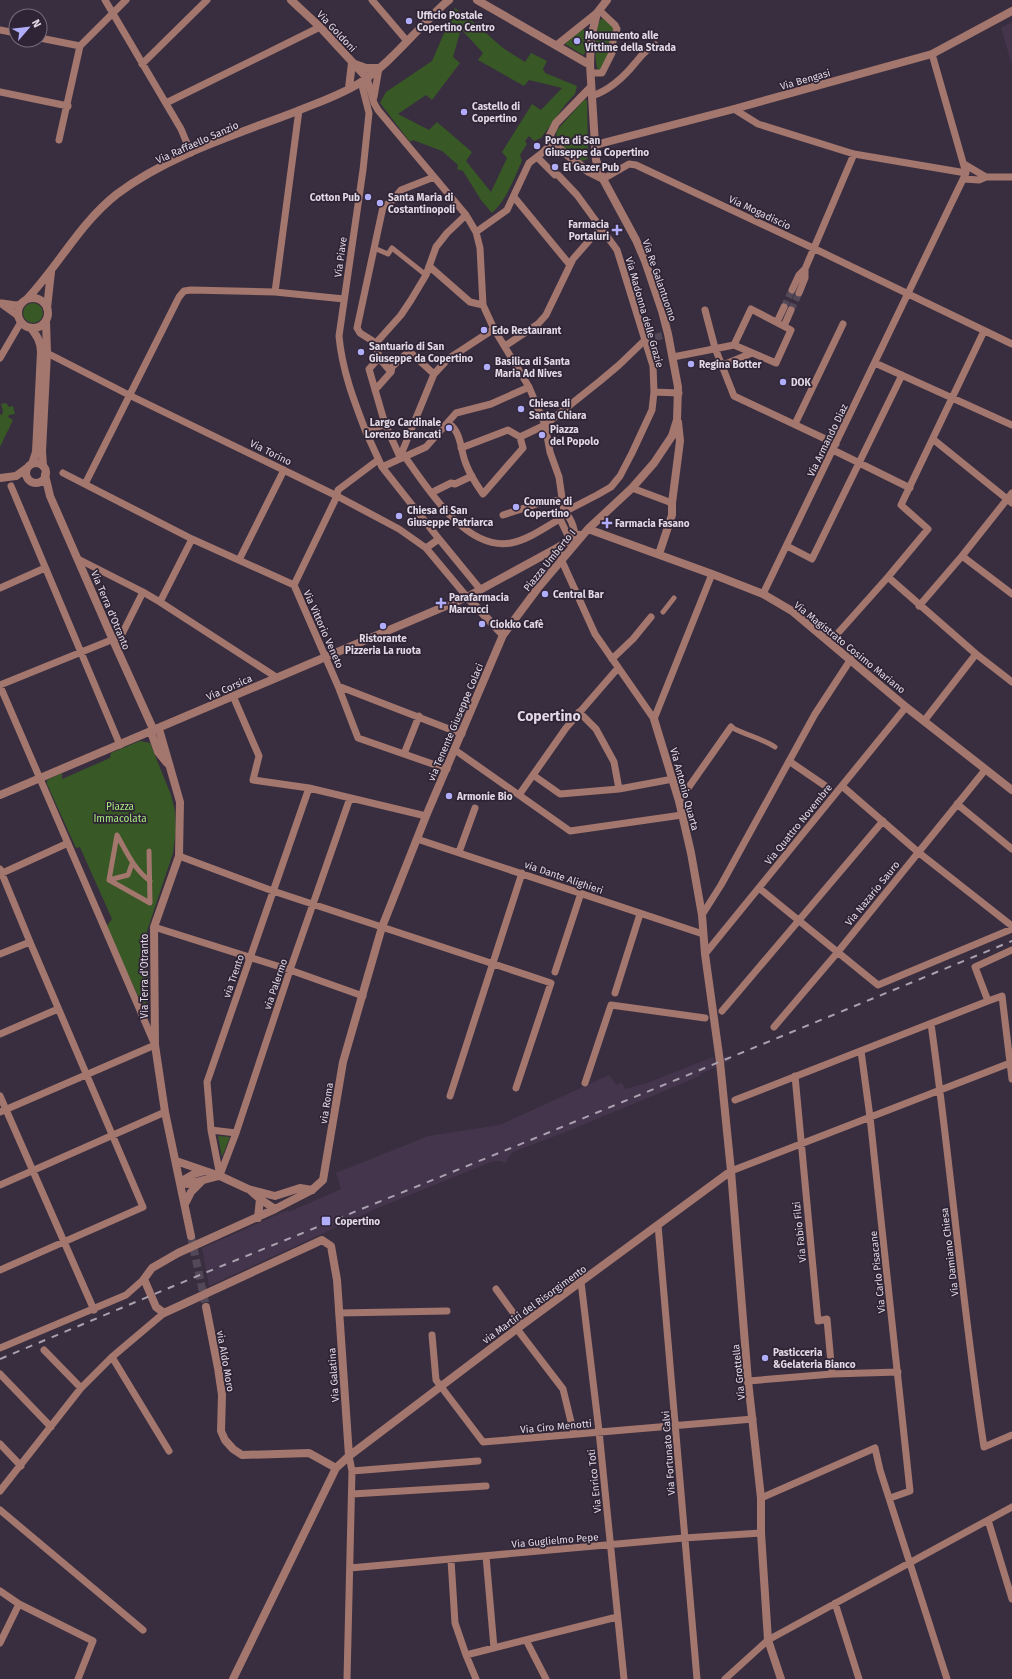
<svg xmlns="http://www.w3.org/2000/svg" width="1012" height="1679" font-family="'Fira Sans',sans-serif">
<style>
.built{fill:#44354c}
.green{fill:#385825;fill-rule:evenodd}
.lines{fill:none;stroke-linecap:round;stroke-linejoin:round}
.minor-tunnel{stroke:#524858;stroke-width:7;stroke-dasharray:7 3.5;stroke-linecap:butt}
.tertiary-tunnel{stroke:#524858;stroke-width:8;stroke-dasharray:8 4;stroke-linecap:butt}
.pedestrian{stroke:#a3766e;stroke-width:5}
.minor{stroke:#a3766e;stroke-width:7}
.tertiary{stroke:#a3766e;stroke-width:8}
.rail{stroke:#aaa1af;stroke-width:2;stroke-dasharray:7 7;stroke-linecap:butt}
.poi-dot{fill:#b0aefa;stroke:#2f2435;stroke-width:1.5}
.labels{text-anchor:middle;stroke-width:3.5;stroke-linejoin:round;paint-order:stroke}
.poi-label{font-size:10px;font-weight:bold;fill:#e1d9e5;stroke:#2f2435;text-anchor:start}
.street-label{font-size:10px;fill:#e1d9e5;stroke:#2f2435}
.park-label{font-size:10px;fill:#a5eb7d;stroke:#2f2435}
.district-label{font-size:14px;font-weight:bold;fill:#e1d9e5;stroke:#2f2435}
</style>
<rect width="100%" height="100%" fill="#392e3f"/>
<path class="built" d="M 1012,22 L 1012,65 L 1001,28 Z
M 729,1055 L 730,1061 L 700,1074 L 700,1076 L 563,1133 L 513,1152 L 509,1156 L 506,1162 L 504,1163 L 501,1161 L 493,1161 L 380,1207 L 209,1286 L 202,1248 L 288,1210 L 289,1212 L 341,1189 L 336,1173 L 428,1136 L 500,1125 L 609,1075 L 616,1085 L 622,1083 L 625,1089 L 647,1083 L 713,1057 L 714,1061 Z"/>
<path class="green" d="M 455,8 L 472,21 L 503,48 L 525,62 L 531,53 L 547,61 L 543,69 L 545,73 L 577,86 L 575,94 L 565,105 L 541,138 L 534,141 L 529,136 L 525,141 L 527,144 L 520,155 L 522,161 C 514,178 507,199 492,213 L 481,200 L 463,171 L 457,169 L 458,165 L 442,151 L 413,140 L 410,142 L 380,103 L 386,92 L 432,61 ZM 461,29 L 483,53 L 478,60 L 524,86 L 529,80 L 562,88 L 541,110 L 532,104 L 502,152 L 507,158 L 491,192 L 466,161 L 472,152 L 437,122 L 429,130 L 398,114 L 426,95 L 432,100 L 460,63 L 453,57 Z
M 602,18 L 613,27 L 613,30 L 607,59 L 603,69 L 598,70 C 594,60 594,25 602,18 Z
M 582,29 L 585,30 L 585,53 L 583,55 L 565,44 Z
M 585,99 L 587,101 L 588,155 L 588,159 L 582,161 C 572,154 552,144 557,130 Z
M23 313a10 10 0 1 1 20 0a10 10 0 1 1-20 0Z
M 6,403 L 9,407 L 13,406 L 15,414 L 9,415 L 8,417 L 13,420 L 0,447 L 0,414 L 2,415 L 3,411 L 1,404 Z
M 140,741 L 150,743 L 171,795 L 175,811 L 176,830 L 173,853 L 147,931 L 147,969 L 149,999 L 145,1004 L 141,1002 L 106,927 L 112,919 L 80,847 L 76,848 L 47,784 L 47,780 L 62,773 L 62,779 L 110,758 L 111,753 Z
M 218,1136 L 230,1137 L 222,1157 Z"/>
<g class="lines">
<path class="minor-tunnel" d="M 784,307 L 792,290
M 791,310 L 799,293
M 645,340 L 668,334"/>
<path class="tertiary-tunnel" d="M 191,1236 L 206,1307"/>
<path class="pedestrian" d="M 374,248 L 388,254 L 392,248 L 426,275
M 663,612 L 674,598
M 731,727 C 745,735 761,738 775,747
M 149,851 L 150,903 L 109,880 L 117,835 C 127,853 134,869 150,881
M 109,880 L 128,875 L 132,864"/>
<path class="minor" d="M 105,0 L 181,129 L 191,153
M 372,0 L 407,41
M 0,30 L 16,33
M 40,38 L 80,46
M 142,64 L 207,0
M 591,73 L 602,73 L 612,53 L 613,41 L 617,29 L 615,25 L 600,11
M 367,78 L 374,103 L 378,110 L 466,215 L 476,232 L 480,248 L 483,305 L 494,329 L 529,387 L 545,425 L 550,452 L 559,477 L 564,512 L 560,519 L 570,540
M 361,82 L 369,113 L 363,170 L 339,336 C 342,370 354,401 366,432
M 0,92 L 68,106
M 592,96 C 610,90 624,77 636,62 C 642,55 646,49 655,45
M 374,97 L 379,68
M 166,103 L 320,27
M 734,109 L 758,124 L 854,154 L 966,173
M 59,140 L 80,46 L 126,0
M 537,157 L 555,175 L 558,175 L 577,195 L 617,250 L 653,366 L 654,392 L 652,410 L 632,453 L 620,476 L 611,487 L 597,495 L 564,512
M 964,164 L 986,177
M 603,179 L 629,164 L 636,165 L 813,248 L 1012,344
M 964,179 L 979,180 L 986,177 L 1012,177
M 514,197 L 570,265
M 476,232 L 507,210 L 529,163 L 542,153 L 552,143
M 429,266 L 470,302 L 483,305
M 792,290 L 799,275 L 805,269 L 854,154
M 275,292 L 299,110
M 799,293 L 805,278 L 805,269
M 0,303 L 18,316
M 2,303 L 16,305 L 21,304
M 751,309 L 791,330 L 776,363 L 734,345 Z
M 705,310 L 715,348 L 734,396 L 836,444
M 777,322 L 784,307
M 784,326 L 791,310
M 376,343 L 360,333 L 357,328 L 383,207 L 393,200 L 401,190 L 434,177
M 505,346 L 538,324 L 546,315 L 573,259 L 601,227
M 47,353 L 129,395 L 337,496 L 399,529 L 426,548 L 467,597
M 673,357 L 734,345
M 0,358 L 21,322
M 379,358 L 391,372
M 875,363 L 1012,425
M 723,365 L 752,353
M 375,390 L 391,372 L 392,367 L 406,354 L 411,353 L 434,374
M 654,392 L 679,393
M 448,423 C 462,432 460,450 466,464 C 470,475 476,484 483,494 L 523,448 L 520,437 L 545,425 L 600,381 L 619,365 L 645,340
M 385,424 L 369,369 L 379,358 L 376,343 L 401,315 L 411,300 L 426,275 L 436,247 L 447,233 L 466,215
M 795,424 L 843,324
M 934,440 L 1012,503
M 461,448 L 508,430 L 520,437
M 833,450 L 910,488
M 400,457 L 385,424 L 366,432 L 382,467 L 426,447 L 456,413 L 491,404 L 529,387
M 400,457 L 434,374 L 448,359 L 494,329
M 405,457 C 428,488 465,551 511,543 C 528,540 545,527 560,519
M 378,460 L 338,490 L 337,496 L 294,585 L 338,686 L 358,738 L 447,769
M 382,467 L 439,539 L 480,589
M 63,473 L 192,539 L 294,585
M 85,484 L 179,297 L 184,291 L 191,290 L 275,292 L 344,299
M 11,486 L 120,745
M 632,488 L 672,503
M 431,493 L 451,483 L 455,484 L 472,476
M 564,512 C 572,518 576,532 575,542
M 503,515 L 543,502 L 562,500
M 787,546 L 812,559 L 902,375
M 560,547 L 561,559 L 595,634 L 654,719
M 426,548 L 439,539
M 962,556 L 1012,594
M 78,559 L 143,592 L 160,602 L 276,677
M 239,560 L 284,470
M 888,577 L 976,654 L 1012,682
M 0,588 L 45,568
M 763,594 L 966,173 L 932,54
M 160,602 L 192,539
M 919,606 L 962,556 L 1012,493
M 830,642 L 888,577 L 928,529 L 901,505 L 984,331
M 612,659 L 633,639 L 651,617
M 0,685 L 121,636 L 143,592
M 0,686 L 155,1045 L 0,1112
M 338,686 L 462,734
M 233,696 L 259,756 L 253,780 L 309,788 L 426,816
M 579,712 L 596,729 L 614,762 L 619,789
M 654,719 L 712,574
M 924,721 L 976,654
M 455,750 L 570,831 L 682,815
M 404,754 L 419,716
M 789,761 L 824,785
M 533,775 L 560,794 L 619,789 L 673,779
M 842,786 L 918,852 L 1012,926
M 519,795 L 566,728 L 618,668
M 679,801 L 731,727
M 957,804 L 1012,849
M 417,839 L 703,934
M 459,852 L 475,808
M 179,856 L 273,891 L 551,983 L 516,1088
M 0,869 L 30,942 L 143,1207 L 0,1270
M 0,874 L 68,843
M 759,888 L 878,985 L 1012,929
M 702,915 L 721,885 L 815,714 L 851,659
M 154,927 L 290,970 L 363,996
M 1012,950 L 975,967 L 988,1001 L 1002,996 L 1012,1079
M 0,954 L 30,942
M 705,954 L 906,707
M 555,972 L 581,893
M 615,993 L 640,914
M 722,1011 L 883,821
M 931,1024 C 951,1164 962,1306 984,1447 L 1012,1435
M 774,1027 L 837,953 L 985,770
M 0,1034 L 58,1009
M 861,1051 L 870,1117 L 910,1491 L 890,1498
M 795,1076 L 818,1321 L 827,1319 L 832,1374
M 585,1083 L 611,1005 L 705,1018
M 0,1096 L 94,1310
M 450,1096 L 522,873
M 735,1100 L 988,1001
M 211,1130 L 236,1133
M 731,1171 L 1010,1063
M 220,1175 L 236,1133 L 290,970 L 350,798
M 220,1176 L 211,1130 L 207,1082 L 309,788
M 0,1185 L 165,1112
M 658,1225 L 697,1679
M 581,1282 L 599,1431 L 624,1679
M 496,1289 L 522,1325
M 339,1313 L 447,1311
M 517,1329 L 563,1389 L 574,1434
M 432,1335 L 436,1380 L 483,1442 L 753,1419
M 0,1348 L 126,1295 L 144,1279
M 44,1350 L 81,1388
M 112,1357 L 169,1451
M 0,1374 L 51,1427
M 748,1381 L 832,1374 L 898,1372
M 0,1444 L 21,1466
M 352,1471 L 478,1461
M 0,1491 L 81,1388 L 112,1357 L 164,1313
M 352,1494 L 486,1486
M 761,1498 L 875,1448 L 880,1470 L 947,1679
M 0,1510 L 143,1630
M 988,1520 L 1012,1599
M 486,1556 L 494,1648
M 451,1560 L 455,1623 L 466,1655 L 476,1679
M 350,1568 L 684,1538 L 761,1533
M 0,1591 L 19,1604 L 93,1641 L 78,1679
M 835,1603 L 859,1679
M 526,1640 L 546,1679
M 0,1643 L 19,1604
M 466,1655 L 617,1617
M 347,1679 L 352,1471 L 349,1456
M 725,1679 L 768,1640 L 1012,1507"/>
<path class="tertiary" d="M 291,0 L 320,27 L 367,78
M 477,0 L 590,65
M 557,45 L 597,13 L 607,0
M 355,64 L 366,68 L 379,68
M 591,87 L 556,123 L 550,135 L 552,143 L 589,172 L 603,179
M 349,88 L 352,63
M 595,145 L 734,109 L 932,54 L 1012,11
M18 313a15 15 0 1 1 30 0a15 15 0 1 1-30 0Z
M 27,299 C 59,265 80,223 117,194 C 169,155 235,135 295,112 C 316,103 342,95 361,82 C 386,66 406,42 427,21 C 434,14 441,6 449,0
M 47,308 L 51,272
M 31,328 C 37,336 41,342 41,352 L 36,452 L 32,464
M26 473a10 10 0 1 1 20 0a10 10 0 1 1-20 0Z
M 43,466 L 42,451 L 47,353 L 46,321
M 45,475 L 50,496 L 112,638 L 154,731
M 0,478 L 16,476 L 27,468
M 588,529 L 712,574 L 763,594 L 792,611 L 906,707 L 1012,790
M 659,554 L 672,515 L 672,503 L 680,441 L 678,422
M 467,597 L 503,635
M 654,719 L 679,801 L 691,853 L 702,915 L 705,954 L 720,1062 L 731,1171 L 748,1381 L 761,1498 L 761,1533 L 768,1640 L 781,1679
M 159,729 L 180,802 L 179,856 L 154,927 L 155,1045 L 165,1112 L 191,1236
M 151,732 L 158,752 L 167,763
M 0,795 L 467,597 L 555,549 L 579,535
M 176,1161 L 220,1176 L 248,1189 L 275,1196 L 300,1188 L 312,1190
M 180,1182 L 188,1184 L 219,1176
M 180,1182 L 194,1174 L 205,1171
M 251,1191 L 260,1199 L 258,1218
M 260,1199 L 275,1209
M 185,1204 L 191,1192 L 202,1181
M 206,1307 L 218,1368 L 222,1395 L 221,1431 L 225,1440 L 233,1449 L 242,1455 L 309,1453 L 336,1468
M 349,1456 L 522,1325 L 731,1171
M 233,1679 L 336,1468 L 349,1456 L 337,1280 L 331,1246 L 322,1240 L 164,1313 L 156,1307 L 144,1279 L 152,1268 L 178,1253 L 275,1209 L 312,1190 L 323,1180 L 343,1062 L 382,927 L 426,816 L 503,635 L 538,588 L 588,529 L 632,488 L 654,463 L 672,436 L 677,420 L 678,387 L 668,334 L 662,311 L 645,261 L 636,240 L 603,179 L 596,160 L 590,65 L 591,38 L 597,13"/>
<path class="rail" d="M 0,1359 L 207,1272 L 516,1146 L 1012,941"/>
</g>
<g class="poi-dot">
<circle cx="409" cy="21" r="4"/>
<circle cx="577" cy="41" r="4"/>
<circle cx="464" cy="112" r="4"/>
<circle cx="537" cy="146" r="4"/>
<circle cx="555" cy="167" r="4"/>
<circle cx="368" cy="197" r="4"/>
<circle cx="380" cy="203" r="4"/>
<path d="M615 224h4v4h4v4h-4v4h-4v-4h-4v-4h4z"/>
<circle cx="484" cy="330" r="4"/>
<circle cx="361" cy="352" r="4"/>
<circle cx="691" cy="364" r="4"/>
<circle cx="487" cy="367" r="4"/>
<circle cx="783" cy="382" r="4"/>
<circle cx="521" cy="409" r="4"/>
<circle cx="449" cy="428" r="4"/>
<circle cx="542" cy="435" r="4"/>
<circle cx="516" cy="507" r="4"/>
<circle cx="399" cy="516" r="4"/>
<path d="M605 517h4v4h4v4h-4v4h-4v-4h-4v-4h4z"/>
<circle cx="545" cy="594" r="4"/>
<path d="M439 597h4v4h4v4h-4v4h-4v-4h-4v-4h4z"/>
<circle cx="482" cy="624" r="4"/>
<circle cx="383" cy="626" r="4"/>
<circle cx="449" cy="796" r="4"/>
<rect x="321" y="1216" width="10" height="10" rx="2"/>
<circle cx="765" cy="1358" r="4"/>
</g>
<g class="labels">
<g class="poi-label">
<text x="417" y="19">Ufficio Postale<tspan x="417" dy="12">Copertino Centro</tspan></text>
<text x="585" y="39">Monumento alle<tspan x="585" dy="12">Vittime della Strada</tspan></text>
<text x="472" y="110">Castello di<tspan x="472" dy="12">Copertino</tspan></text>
<text x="545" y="144">Porta di San<tspan x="545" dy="12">Giuseppe da Copertino</tspan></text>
<text x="563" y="171">El Gazer Pub</text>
<text x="360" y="201" text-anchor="end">Cotton Pub</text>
<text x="388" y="201">Santa Maria di<tspan x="388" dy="12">Costantinopoli</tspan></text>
<text x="609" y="228" text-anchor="end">Farmacia<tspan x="609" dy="12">Portaluri</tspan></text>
<text x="492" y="334">Edo Restaurant</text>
<text x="369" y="350">Santuario di San<tspan x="369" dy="12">Giuseppe da Copertino</tspan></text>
<text x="495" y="365">Basilica di Santa<tspan x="495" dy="12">Maria Ad Nives</tspan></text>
<text x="699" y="368">Regina Botter</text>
<text x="791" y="386">DOK</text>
<text x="529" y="407">Chiesa di<tspan x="529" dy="12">Santa Chiara</tspan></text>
<text x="441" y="426" text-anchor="end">Largo Cardinale<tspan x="441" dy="12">Lorenzo Brancati</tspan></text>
<text x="550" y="433">Piazza<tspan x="550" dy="12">del Popolo</tspan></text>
<text x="524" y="505">Comune di<tspan x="524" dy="12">Copertino</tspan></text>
<text x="407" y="514">Chiesa di San<tspan x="407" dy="12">Giuseppe Patriarca</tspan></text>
<text x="615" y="527">Farmacia Fasano</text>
<text x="553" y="598">Central Bar</text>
<text x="449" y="601">Parafarmacia<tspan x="449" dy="12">Marcucci</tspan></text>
<text x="490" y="628">Ciokko Cafè</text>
<text x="383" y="642" text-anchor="middle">Ristorante<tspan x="383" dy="12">Pizzeria La ruota</tspan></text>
<text x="457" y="800">Armonie Bio</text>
<text x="335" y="1225">Copertino</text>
<text x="773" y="1356">Pasticceria<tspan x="773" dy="12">&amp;Gelateria Bianco</tspan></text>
</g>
<g class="street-label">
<text transform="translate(337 31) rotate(47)" y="4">Via Goldoni</text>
<text transform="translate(805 79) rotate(-16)" y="4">Via Bengasi</text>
<text transform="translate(197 142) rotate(-24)" y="4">Via Raffaello Sanzio</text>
<text transform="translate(760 212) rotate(25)" y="4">Via Mogadiscio</text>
<text transform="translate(340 257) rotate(-82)" y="4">Via Piave</text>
<text transform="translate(660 280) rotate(71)" y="4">Via Re Galantuomo</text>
<text transform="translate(645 312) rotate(74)" y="4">Via Madonna delle Grazie</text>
<text transform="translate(827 440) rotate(-64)" y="4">Via Armando Diaz</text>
<text transform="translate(271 452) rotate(26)" y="4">Via Torino</text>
<text transform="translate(549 560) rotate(-51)" y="4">Piazza Umberto I</text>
<text transform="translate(111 610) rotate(67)" y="4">Via Terra d'Otranto</text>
<text transform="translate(324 629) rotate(66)" y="4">Via Vittorio Veneto</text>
<text transform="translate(850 647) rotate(39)" y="4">Via Magistrato Cosimo Mariano</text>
<text transform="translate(229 687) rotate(-24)" y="4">Via Corsica</text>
<text transform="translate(455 722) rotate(-67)" y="4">via Tenente Giuseppe Colaci</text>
<text transform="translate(685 789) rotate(75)" y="4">Via Antonio Quarta</text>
<text transform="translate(798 824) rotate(-51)" y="4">Via Quattro Novembre</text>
<text transform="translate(564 877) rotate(19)" y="4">via Dante Alighieri</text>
<text transform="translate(872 893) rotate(-51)" y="4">Via Nazario Sauro</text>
<text transform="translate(144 976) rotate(-90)" y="4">Via Terra d'Otranto</text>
<text transform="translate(233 976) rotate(-71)" y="4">via Trento</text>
<text transform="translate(275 984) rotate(-71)" y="4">via Palermo</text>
<text transform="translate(326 1103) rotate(-81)" y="4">via Roma</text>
<text transform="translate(799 1232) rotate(-96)" y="4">Via Fabio Filzi</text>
<text transform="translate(949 1252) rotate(-97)" y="4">Via Damiano Chiesa</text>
<text transform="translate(877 1272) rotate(-96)" y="4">Via Carlo Pisacane</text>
<text transform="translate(534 1304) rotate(-36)" y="4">via Martiri del Risorgimento</text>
<text transform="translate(226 1361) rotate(80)" y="4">via Aldo Moro</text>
<text transform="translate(738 1372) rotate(-96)" y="4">Via Grottella</text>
<text transform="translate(333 1375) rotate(-94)" y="4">Via Galatina</text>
<text transform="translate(556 1426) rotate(-5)" y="4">Via Ciro Menotti</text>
<text transform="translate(668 1453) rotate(-94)" y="4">Via Fortunato Calvi</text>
<text transform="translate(594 1481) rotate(-96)" y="4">Via Enrico Toti</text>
<text transform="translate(555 1540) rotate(-5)" y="4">Via Guglielmo Pepe</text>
</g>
<g class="park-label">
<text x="120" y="810">Piazza<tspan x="120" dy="12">Immacolata</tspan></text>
</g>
<g class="district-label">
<text x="549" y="721">Copertino</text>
</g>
</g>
<g transform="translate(28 28) rotate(62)"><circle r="19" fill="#2f2435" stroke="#766c7b"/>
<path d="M0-3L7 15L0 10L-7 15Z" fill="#b0aefa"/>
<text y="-6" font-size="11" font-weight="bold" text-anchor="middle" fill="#e1d9e5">N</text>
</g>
</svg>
